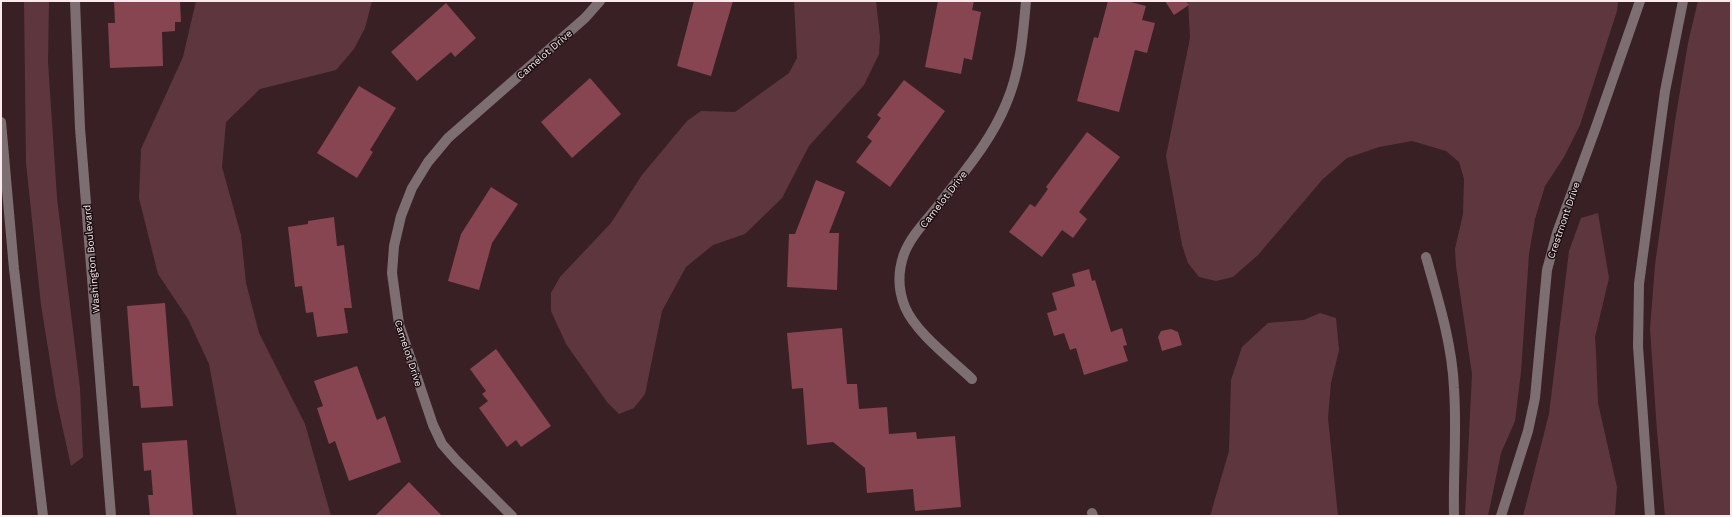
<svg xmlns="http://www.w3.org/2000/svg" width="1732" height="517" font-family="'Work Sans',sans-serif">
<style>
.green{fill:#5e373e}
.building{fill:#874451}
.lines{fill:none;stroke-linecap:round;stroke-linejoin:round}
.minor{stroke:#7d6f71;stroke-width:10}
.labels{text-anchor:middle;stroke-width:3;stroke-linejoin:round;paint-order:stroke}
.street-label{font-size:10px;fill:#fbe9ec;stroke:#180d0f}
</style>
<rect width="100%" height="100%" fill="#392024"/>
<path class="green" d="M 24,1 L 49,1 L 48,62 L 57,198 L 80,388 L 83,457 L 71,466 L 56,398 L 41,305 L 26,163 Z
M 196,1 L 372,1 L 365,28 L 354,49 L 336,70 L 260,89 L 226,122 L 222,167 L 241,235 L 246,283 L 259,333 L 305,424 L 331,516 L 237,516 L 209,364 L 188,319 L 158,274 L 139,198 L 141,149 L 183,57 Z
M 794,1 L 876,1 L 880,37 L 879,54 L 864,85 L 809,146 L 782,198 L 745,234 L 713,245 L 686,267 L 662,311 L 645,394 L 634,408 L 619,414 L 607,402 L 566,344 L 551,311 L 551,293 L 560,277 L 611,223 L 642,175 L 687,121 L 701,111 L 735,112 L 789,73 L 797,58 Z
M 1188,1 L 1618,2 L 1617,11 L 1580,125 L 1564,157 L 1545,186 L 1535,219 L 1529,254 L 1521,372 L 1515,421 L 1501,453 L 1488,516 L 1465,516 L 1472,374 L 1456,266 L 1455,249 L 1463,214 L 1464,179 L 1459,162 L 1446,151 L 1412,141 L 1379,147 L 1347,158 L 1322,180 L 1258,255 L 1233,277 L 1216,281 L 1199,277 L 1188,263 L 1182,245 L 1166,156 L 1190,38 Z
M 1698,1 L 1731,1 L 1731,516 L 1665,516 L 1657,431 L 1650,329 L 1655,265 L 1675,121 L 1688,43 Z
M 1598,213 L 1609,278 L 1595,337 L 1596,353 L 1598,403 L 1617,487 L 1615,516 L 1523,516 L 1549,414 L 1569,251 L 1581,218 Z
M 1320,313 L 1336,318 L 1339,350 L 1331,383 L 1328,418 L 1338,516 L 1210,516 L 1229,451 L 1231,380 L 1242,347 L 1268,323 L 1304,320 Z"/>
<path class="building" d="M 114,1 L 180,1 L 181,22 L 175,22 L 175,31 L 162,32 L 163,66 L 110,68 L 108,23 L 115,23 Z
M 694,1 L 733,1 L 711,76 L 677,66 Z
M 938,1 L 974,1 L 972,10 L 981,12 L 972,60 L 964,58 L 961,74 L 925,67 Z
M 1108,1 L 1127,1 L 1146,6 L 1142,20 L 1155,23 L 1147,53 L 1135,50 L 1119,112 L 1077,101 L 1094,37 L 1098,38 Z
M 1165,1 L 1186,1 L 1189,5 L 1174,15 Z
M 446,3 L 476,38 L 455,57 L 451,52 L 417,81 L 391,52 Z
M 590,78 L 621,114 L 572,158 L 541,122 Z
M 904,80 L 945,111 L 890,187 L 856,162 L 872,141 L 867,137 L 881,118 L 877,115 Z
M 359,86 L 396,108 L 370,150 L 373,152 L 357,178 L 317,153 Z
M 1087,132 L 1120,157 L 1079,212 L 1087,219 L 1073,238 L 1062,230 L 1042,257 L 1009,232 L 1030,204 L 1035,207 L 1048,189 L 1046,187 Z
M 816,180 L 845,192 L 829,233 L 839,233 L 837,290 L 787,287 L 789,234 L 795,234 Z
M 491,187 L 518,204 L 492,243 L 479,290 L 448,281 L 461,234 Z
M 334,217 L 337,246 L 344,245 L 352,308 L 344,308 L 348,333 L 317,337 L 313,312 L 306,313 L 302,286 L 295,287 L 288,227 L 308,224 L 308,221 Z
M 1089,269 L 1092,281 L 1095,280 L 1111,332 L 1122,328 L 1127,345 L 1123,346 L 1128,361 L 1084,375 L 1076,348 L 1070,350 L 1064,333 L 1054,336 L 1047,313 L 1057,310 L 1052,293 L 1075,286 L 1072,274 Z
M 165,303 L 173,406 L 141,408 L 139,386 L 133,386 L 127,306 Z
M 842,328 L 847,384 L 857,384 L 859,409 L 887,407 L 889,434 L 916,432 L 917,439 L 955,436 L 961,507 L 915,511 L 913,489 L 867,493 L 865,468 L 833,442 L 807,445 L 803,388 L 792,389 L 787,333 Z
M 1171,329 L 1178,332 L 1182,345 L 1162,351 L 1158,337 L 1161,331 Z
M 496,349 L 551,426 L 521,447 L 516,440 L 507,447 L 479,408 L 488,401 L 482,394 L 486,391 L 470,369 Z
M 357,366 L 377,420 L 385,416 L 401,462 L 349,481 L 335,441 L 329,444 L 317,408 L 323,406 L 314,381 Z
M 187,440 L 193,516 L 150,516 L 148,495 L 153,495 L 151,470 L 144,471 L 142,443 Z
M 409,482 L 442,516 L 375,516 Z"/>
<g class="lines">
<path class="minor" d="M 75,1 L 80,128 L 111,516
M 1,122 L 14,269 L 43,516
M 1426,257 C 1438,299 1452,343 1454,388 C 1457,431 1453,473 1454,516
M 972,379 C 952,360 915,332 905,307 C 898,290 898,271 904,254 C 911,236 926,221 937,207 C 962,174 990,143 1006,104 C 1020,72 1023,36 1026,1
M 1092,513 L 1093,516
M 512,516 L 456,460 L 442,444 L 433,425 L 399,324 L 392,273 L 394,246 L 401,216 L 412,188 L 428,162 L 448,138 L 585,18 L 600,1
M 1501,516 L 1528,431 L 1535,398 L 1547,270 L 1557,233 L 1596,127 L 1640,1
M 1650,516 L 1638,346 L 1639,284 L 1665,91 L 1683,1"/>
</g>
<g class="labels">
<g class="street-label">
<text transform="translate(544 54) rotate(-41)" y="4">Camelot Drive</text>
<text transform="translate(943 199) rotate(-52)" y="4">Camelot Drive</text>
<text transform="translate(1563 220) rotate(-71)" y="4">Crestmont Drive</text>
<text transform="translate(91 259) rotate(-95)" y="4">Washington Boulevard</text>
<text transform="translate(409 353) rotate(72)" y="4">Camelot Drive</text>
</g>
</g>
<rect width="1732" height="517" fill="none" stroke="#fbe9ec" stroke-width="4"/>
</svg>
